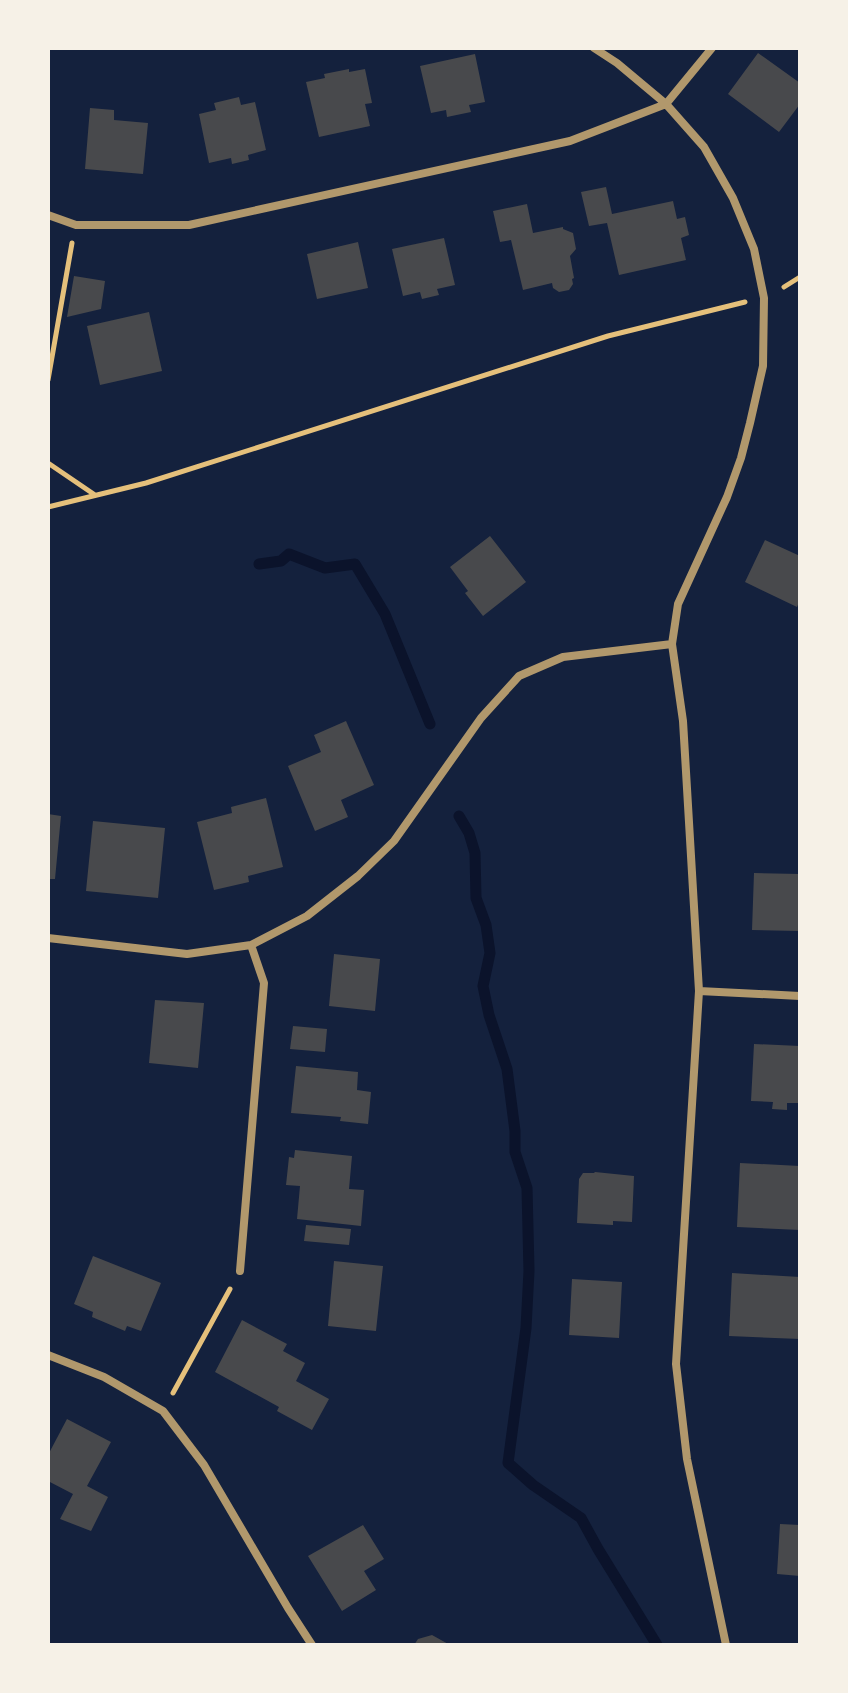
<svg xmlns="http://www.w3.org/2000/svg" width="848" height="1693" font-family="Inter,sans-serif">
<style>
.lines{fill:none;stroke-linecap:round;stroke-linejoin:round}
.stream{stroke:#0b132b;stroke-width:11}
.building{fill:#48494c}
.path{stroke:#e5c07b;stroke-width:5}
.minor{stroke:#b1986c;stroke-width:8}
</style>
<rect width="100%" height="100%" fill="#14213d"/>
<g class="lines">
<path class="stream" d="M 259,564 L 281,561 L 289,554 L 325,568 L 355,564 L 385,614 L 430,724
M 459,816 L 469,833 L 475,853 L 476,898 L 486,925 L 490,953 L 483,986 L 489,1015 L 507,1069 L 515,1131 L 515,1152 L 527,1188 L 529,1271 L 526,1328 L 508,1463 L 533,1485 L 581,1518 L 598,1549 L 657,1645"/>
</g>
<path class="building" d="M 758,53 L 800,83 L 800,104 L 779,132 L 728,94 Z
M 475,54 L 485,102 L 469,105 L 471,112 L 447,117 L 446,110 L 431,113 L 420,66 Z
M 349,69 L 349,72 L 365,69 L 372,103 L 365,104 L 370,126 L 319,137 L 306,82 L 325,78 L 324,74 Z
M 239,97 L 241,105 L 255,102 L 266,150 L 248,155 L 249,160 L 232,164 L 231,158 L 209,163 L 199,114 L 216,110 L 214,103 Z
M 90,108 L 114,110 L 114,120 L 148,123 L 143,174 L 85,169 Z
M 606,187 L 612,214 L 673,201 L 677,219 L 685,217 L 689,235 L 681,238 L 686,260 L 619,275 L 607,223 L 589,226 L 581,192 Z
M 527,204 L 533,233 L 563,227 L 563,229 L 573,233 L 576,249 L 570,256 L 574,278 L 572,279 L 573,284 L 569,290 L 559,292 L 553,288 L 552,283 L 523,290 L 511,240 L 500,242 L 493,211 Z
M 444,238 L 455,285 L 437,289 L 439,295 L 422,299 L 420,292 L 403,296 L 392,249 Z
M 358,242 L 368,288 L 317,299 L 307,254 Z
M 74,276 L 105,281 L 101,309 L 67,317 Z
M 149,312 L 162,371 L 100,385 L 87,326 Z
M 490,536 L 526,582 L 483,616 L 465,593 L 468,591 L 450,567 Z
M 765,540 L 800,556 L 800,600 L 797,607 L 745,582 Z
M 346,721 L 374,785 L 341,800 L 348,817 L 315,831 L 288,766 L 321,752 L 314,735 Z
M 266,798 L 283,867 L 248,876 L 249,882 L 214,890 L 197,822 L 232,813 L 231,807 Z
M 48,814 L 61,816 L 55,879 L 48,879 Z
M 93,821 L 165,828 L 158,898 L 86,891 Z
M 754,873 L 800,874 L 800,931 L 752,930 Z
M 334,954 L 380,959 L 375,1011 L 329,1006 Z
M 155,1000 L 204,1003 L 198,1068 L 149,1063 Z
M 293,1026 L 327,1029 L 325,1052 L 290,1049 Z
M 754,1044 L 800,1046 L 800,1103 L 787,1103 L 787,1110 L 772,1109 L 773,1102 L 751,1101 Z
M 296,1066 L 358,1072 L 357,1090 L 371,1092 L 368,1124 L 340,1121 L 341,1117 L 291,1113 Z
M 295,1150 L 352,1156 L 349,1189 L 364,1190 L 361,1226 L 297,1219 L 300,1186 L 286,1185 L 289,1157 L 294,1158 Z
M 740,1163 L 800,1166 L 800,1230 L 737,1227 Z
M 595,1172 L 634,1176 L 632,1222 L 613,1221 L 613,1225 L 577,1223 L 579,1179 L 583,1173 L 594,1173 Z
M 306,1225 L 351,1229 L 349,1245 L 304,1241 Z
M 93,1256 L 161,1283 L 141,1331 L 127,1326 L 125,1331 L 92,1317 L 93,1312 L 74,1304 Z
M 334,1261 L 383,1266 L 376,1331 L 328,1326 Z
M 732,1273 L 800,1277 L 800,1339 L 729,1336 Z
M 572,1279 L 622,1282 L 619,1338 L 569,1335 Z
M 242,1320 L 287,1344 L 283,1351 L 305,1363 L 296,1381 L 329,1399 L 312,1430 L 277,1411 L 279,1407 L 215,1372 Z
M 67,1419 L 111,1442 L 87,1486 L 108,1497 L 91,1531 L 60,1519 L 73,1494 L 48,1481 L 48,1455 Z
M 780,1524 L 800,1525 L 800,1576 L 777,1574 Z
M 363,1525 L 384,1559 L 364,1571 L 376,1590 L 342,1611 L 308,1556 Z
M 432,1635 L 450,1645 L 414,1645 L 418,1639 Z"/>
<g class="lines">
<path class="path" d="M 784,287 L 800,277
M 48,380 L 72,243
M 48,463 L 95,495
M 48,507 L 146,483 L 608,336 L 745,302
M 173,1393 L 230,1289"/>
<path class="minor" d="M 594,48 L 617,63 L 666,104 L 704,147 L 733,198 L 754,249 L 764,298 L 763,366 L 750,423 L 741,458 L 727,497 L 678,604 L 672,644 L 683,721 L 699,991 L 676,1364 L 687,1459 L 726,1645
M 48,215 L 76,225 L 189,225 L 570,141 L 666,104 L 712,48
M 48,938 L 187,954 L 251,945 L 307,916 L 358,876 L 394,841 L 481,718 L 519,676 L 563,657 L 672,644
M 699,991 L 800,996
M 240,1271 L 264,983 L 251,945
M 48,1355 L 104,1377 L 163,1411 L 204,1465 L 288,1608 L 312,1645"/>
</g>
<rect width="848" height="1693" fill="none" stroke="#f6f1e7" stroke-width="100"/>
</svg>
